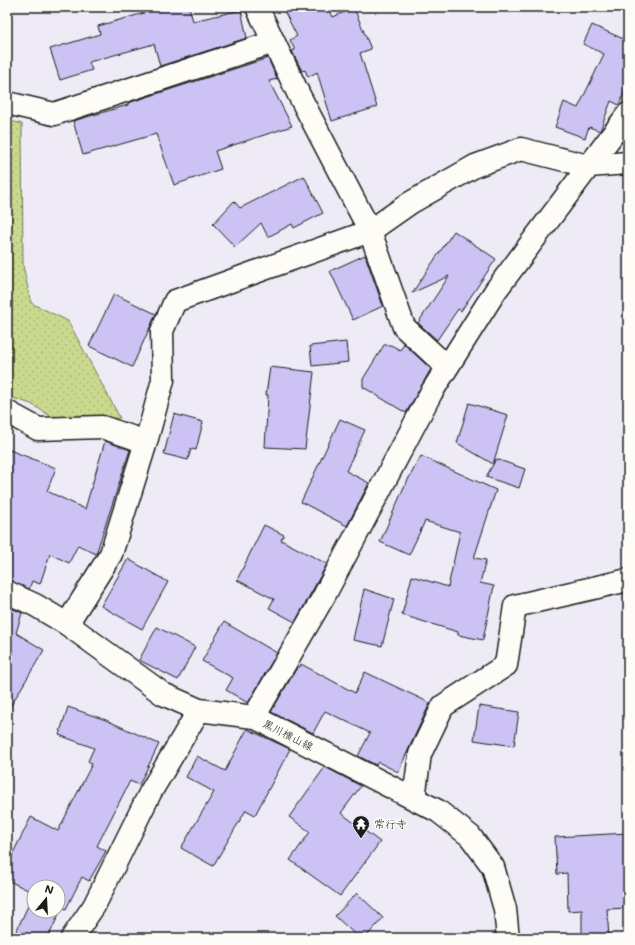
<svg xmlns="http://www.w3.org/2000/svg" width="635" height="945" font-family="Mali,'Klee One',sans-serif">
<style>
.park{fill:url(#park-dots);stroke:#727a54}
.building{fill:#ccc2f4;stroke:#1c1c1c;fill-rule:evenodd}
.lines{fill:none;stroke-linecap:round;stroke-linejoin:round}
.minor-casing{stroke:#1c1c1c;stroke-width:25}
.tertiary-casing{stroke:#1c1c1c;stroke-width:25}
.secondary-casing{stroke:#1c1c1c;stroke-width:25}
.minor{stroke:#fdfcf7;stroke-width:22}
.tertiary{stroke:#fdfcf7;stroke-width:22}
.secondary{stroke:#fdfcf7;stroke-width:22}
.labels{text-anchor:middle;stroke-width:3;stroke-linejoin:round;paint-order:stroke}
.street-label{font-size:11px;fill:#1c1c1c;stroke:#fdfcf7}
.poi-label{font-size:11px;fill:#1c1c1c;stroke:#fdfcf7;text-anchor:start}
</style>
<defs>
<pattern id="park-dots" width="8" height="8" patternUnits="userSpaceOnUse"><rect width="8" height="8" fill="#c9d98d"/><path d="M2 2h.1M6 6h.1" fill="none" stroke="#acba79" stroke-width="1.8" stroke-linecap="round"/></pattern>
</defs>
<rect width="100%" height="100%" fill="#eeebf6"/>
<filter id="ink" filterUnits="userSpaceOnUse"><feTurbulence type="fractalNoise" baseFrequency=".025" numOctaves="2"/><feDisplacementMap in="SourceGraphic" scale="8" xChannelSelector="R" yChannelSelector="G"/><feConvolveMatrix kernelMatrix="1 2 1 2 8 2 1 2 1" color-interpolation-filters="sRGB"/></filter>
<g filter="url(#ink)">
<path class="park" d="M 7,120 L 22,124 L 23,265 L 31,303 L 68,321 L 120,418 L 74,421 L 54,418 L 31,404 L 7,396 Z"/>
<path class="building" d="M 158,7 L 189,7 L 193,21 L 241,10 L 247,38 L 160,66 L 154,44 L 89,62 L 92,70 L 60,80 L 50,49 L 100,34 L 98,26 L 144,13 L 144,11 Z
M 282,7 L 328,7 L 333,17 L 354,8 L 371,49 L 360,53 L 377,107 L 332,121 L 317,72 L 308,77 L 305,70 L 302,71 L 292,51 L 295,50 L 290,40 L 297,36 Z
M 592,25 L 628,41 L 628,84 L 619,105 L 611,101 L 600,131 L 589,127 L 585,138 L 555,127 L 564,102 L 578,108 L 604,54 L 583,44 Z
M 268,58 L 277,79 L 269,81 L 292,126 L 215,151 L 221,169 L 174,185 L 156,134 L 83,155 L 73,121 L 128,105 L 128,103 Z
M 304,176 L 323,213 L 294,228 L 292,224 L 268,237 L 261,223 L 235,247 L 213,224 L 234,201 L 240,208 Z
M 454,231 L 496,259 L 461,311 L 458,309 L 437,340 L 418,323 L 449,276 L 412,293 Z
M 365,255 L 383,306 L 353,320 L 330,271 Z
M 114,294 L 156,314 L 132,367 L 89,346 Z
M 346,342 L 348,362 L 312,366 L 310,346 Z
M 404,344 L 431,369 L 406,413 L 363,387 L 363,379 L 384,345 L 391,345 L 400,350 Z
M 270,367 L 314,372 L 305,449 L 265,447 L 268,395 L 266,395 Z
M 469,403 L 508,415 L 493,464 L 457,443 Z
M 174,414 L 203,422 L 196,450 L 191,449 L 188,460 L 164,454 Z
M 340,419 L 365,430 L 346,471 L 369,483 L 347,526 L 301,502 Z
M 105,441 L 130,450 L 96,554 L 78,545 L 69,563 L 50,554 L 40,584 L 32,581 L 29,589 L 7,580 L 7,449 L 56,468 L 47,491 L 85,509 Z
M 421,456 L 496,490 L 474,558 L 486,560 L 480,583 L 494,586 L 483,640 L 458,635 L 458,632 L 402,615 L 412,576 L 448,587 L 460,532 L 425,521 L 409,555 L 380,542 L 404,487 Z
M 496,459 L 525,469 L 519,488 L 486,477 Z
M 264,525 L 284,535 L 281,540 L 327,564 L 295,622 L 269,608 L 274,599 L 237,580 Z
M 128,559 L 168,582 L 142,629 L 101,606 Z
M 364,589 L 394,599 L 382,646 L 353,640 Z
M 7,606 L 22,613 L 16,633 L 44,650 L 7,712 Z
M 224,622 L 277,653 L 248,703 L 226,690 L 233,678 L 202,661 Z
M 157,627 L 195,647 L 178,680 L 139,660 Z
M 301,664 L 355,693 L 365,672 L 430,703 L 398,772 L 378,762 L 376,765 L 358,756 L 370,733 L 325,711 L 313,733 L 271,712 L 298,666 L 300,667 Z
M 479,706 L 519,712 L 514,746 L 474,740 Z
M 68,707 L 106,720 L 159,744 L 139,785 L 130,781 L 97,846 L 106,851 L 89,881 L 82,877 L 66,909 L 62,907 L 48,938 L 13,938 L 34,893 L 7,880 L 7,865 L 31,817 L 58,831 L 92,764 L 88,761 L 94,748 L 59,735 ZM 34,887 L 58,887 L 58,911 L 34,911 Z
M 247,729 L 290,749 L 255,815 L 246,810 L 213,866 L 181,848 L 214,792 L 186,777 L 197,756 L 225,771 Z
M 325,767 L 361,786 L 341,813 L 380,842 L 340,896 L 290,860 L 310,832 L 289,817 Z
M 628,833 L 628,908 L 607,909 L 609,938 L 582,938 L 582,910 L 568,911 L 567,873 L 557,874 L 555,837 Z
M 357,893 L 383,918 L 365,938 L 359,938 L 335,916 Z"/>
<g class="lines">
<g class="minor-casing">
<path id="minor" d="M 257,7 L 299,95 L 370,231 L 410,203 L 475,166 L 521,149 L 588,166 L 628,163
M 7,103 L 54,114 L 274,42
M 7,412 L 38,429 L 102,427 L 146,442
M 67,624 L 111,554 L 146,442 L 163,380 L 162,331 L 175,301 L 370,231 L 404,327 L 447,367
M 254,717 L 324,596 L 431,393 L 496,290 L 628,114
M 414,798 L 420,754 L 443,706 L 506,665 L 515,606 L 628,580"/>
</g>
<g class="tertiary-casing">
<path id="tertiary" d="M 72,938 L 94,906 L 150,793 L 199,710"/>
</g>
<g class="secondary-casing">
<path id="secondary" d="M 7,592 L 35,605 L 67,624 L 163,694 L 199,710 L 254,717 L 438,811 L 470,836 L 493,867 L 505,909 L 508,938"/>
</g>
<use href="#minor" class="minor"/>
<use href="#tertiary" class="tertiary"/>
<use href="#secondary" class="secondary"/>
</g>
</g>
<defs>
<g id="temple-pin" transform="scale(0.9)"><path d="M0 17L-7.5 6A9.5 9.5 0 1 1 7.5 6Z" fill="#1c1c1c" stroke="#fdfcf7"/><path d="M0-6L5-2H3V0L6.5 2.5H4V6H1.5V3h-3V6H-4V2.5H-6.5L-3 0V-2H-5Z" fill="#fff"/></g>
</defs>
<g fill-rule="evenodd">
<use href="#temple-pin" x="361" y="824"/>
</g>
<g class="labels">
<g class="street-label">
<text transform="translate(288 735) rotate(27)" y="4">黒川横山線</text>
</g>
<g class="poi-label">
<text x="374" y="828">常行寺</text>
</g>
</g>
<rect width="635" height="945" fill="none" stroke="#fdfcf7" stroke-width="24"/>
<rect x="12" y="12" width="611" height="921" fill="none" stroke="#1c1c1c" stroke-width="1.5" filter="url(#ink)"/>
<g transform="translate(46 899) rotate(18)"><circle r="19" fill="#fdfcf7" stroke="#a3a29f"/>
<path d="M0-3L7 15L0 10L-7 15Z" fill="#1c1c1c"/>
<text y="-6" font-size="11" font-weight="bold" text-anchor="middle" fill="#1c1c1c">N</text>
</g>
</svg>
